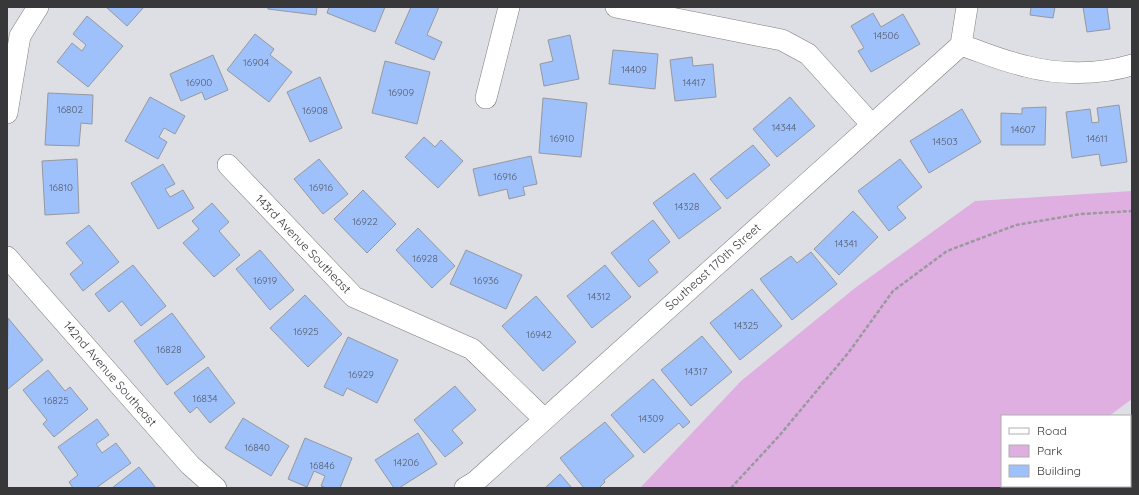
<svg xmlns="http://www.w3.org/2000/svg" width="1139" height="495" font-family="Quicksand,sans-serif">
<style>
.green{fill:#dfafe1}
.building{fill:#9fc1fb;stroke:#96989d}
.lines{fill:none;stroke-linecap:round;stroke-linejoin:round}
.minor-casing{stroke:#7c7c81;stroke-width:22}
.path{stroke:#99999e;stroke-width:2.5;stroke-dasharray:4 2;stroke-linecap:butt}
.minor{stroke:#fff;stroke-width:21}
.labels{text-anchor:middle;stroke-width:3;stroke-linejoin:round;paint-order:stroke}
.number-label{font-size:10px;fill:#525a6b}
.street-label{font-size:12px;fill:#38383b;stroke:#fff}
</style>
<rect width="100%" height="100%" fill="#dedfe4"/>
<path class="green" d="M 1132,191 L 1132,399 L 1109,416 L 1002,416 L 1002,486 L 1012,486 L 1009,488 L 640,488 L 741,381 L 855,288 L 975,201 Z"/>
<path class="building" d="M 106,7 L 144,7 L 127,26 Z
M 268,7 L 317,7 L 316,15 L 268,9 Z
M 329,7 L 385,7 L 375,32 L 327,13 Z
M 411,7 L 439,7 L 427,35 L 442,42 L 434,60 L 395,43 Z
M 1031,7 L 1055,7 L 1053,18 L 1030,15 Z
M 1083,7 L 1110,7 L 1107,7 L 1110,29 L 1087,32 Z
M 873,13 L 881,27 L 903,14 L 920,44 L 871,72 L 858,51 L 864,48 L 851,26 Z
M 87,16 L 123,46 L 88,87 L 57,62 L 72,43 L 82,51 L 86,45 L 73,34 Z
M 255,34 L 274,49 L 270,55 L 292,72 L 269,102 L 227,70 Z
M 570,35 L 579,79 L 544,86 L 540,64 L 553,61 L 548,40 Z
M 613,50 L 658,54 L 655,89 L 609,84 Z
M 213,55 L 228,90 L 205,100 L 202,92 L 181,101 L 170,74 Z
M 692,57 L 693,66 L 713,64 L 716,97 L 675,101 L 670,60 Z
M 385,61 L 430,72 L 417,124 L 372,113 Z
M 320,77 L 342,128 L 310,142 L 287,92 Z
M 48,93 L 93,95 L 92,124 L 81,123 L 79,146 L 45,145 Z
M 150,97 L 185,116 L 175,134 L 164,128 L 159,137 L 167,142 L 158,159 L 125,141 Z
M 790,97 L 815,126 L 777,157 L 753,129 Z
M 543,98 L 587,103 L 581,157 L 539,153 Z
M 1119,105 L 1127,162 L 1101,166 L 1099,154 L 1072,158 L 1066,112 L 1090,109 L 1092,123 L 1099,122 L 1097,108 Z
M 1046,107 L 1045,145 L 1001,145 L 1001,113 L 1022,114 L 1022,108 Z
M 962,109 L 981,142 L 929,173 L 910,141 Z
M 424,137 L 435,147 L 441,140 L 463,161 L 438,188 L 405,157 Z
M 753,145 L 770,165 L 727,199 L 710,179 Z
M 531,156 L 537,184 L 523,187 L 525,195 L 509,199 L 507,189 L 479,196 L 473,169 Z
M 77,159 L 79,213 L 45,215 L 42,161 Z
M 319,159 L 348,194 L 323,214 L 294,179 Z
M 900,159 L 922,187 L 897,207 L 906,218 L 889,231 L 858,191 Z
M 163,164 L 175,184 L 165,189 L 170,197 L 183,190 L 194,208 L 158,229 L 131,183 Z
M 694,173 L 721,208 L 679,239 L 653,203 Z
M 363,190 L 396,224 L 367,253 L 334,219 Z
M 212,203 L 229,222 L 219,231 L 240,255 L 214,277 L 183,243 L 199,229 L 192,221 Z
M 853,211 L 878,237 L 839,275 L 814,249 Z
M 653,220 L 670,242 L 648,260 L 658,272 L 639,287 L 611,253 Z
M 89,225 L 119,262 L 83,291 L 70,274 L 83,263 L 66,243 Z
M 418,228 L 455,266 L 432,288 L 396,250 Z
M 260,250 L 294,290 L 270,310 L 236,269 Z
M 466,250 L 522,275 L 506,309 L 450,284 Z
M 811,252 L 837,284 L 792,320 L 760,279 L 791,256 L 797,263 Z
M 133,265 L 166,306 L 141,326 L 122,301 L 109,312 L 95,294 Z
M 605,265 L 631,297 L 592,328 L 567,296 Z
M 752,289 L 782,326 L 740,360 L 710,323 Z
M 305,295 L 342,334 L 308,367 L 270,328 Z
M 536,296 L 576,342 L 543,371 L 502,326 Z
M 172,313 L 205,357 L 167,385 L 134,341 Z
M 8,318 L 43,360 L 8,389 L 7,387 Z
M 702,336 L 732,372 L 691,406 L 661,370 Z
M 348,337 L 398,360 L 377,403 L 347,388 L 343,396 L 324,387 Z
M 208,367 L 235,403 L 210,423 L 197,407 L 190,413 L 174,393 Z
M 48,370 L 65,391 L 70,387 L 88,409 L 54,437 L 43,424 L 47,420 L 23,390 Z
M 653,379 L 690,422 L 683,428 L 679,423 L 644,453 L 611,415 Z
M 455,386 L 476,410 L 452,430 L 463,443 L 445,457 L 414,420 Z
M 243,418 L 289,446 L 271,476 L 225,448 Z
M 97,419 L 109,435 L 96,444 L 102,453 L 116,443 L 131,463 L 96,488 L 73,488 L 69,482 L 78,475 L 58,447 Z
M 605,422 L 634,456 L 604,480 L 605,482 L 599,488 L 584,488 L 560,458 Z
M 418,433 L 437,464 L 399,488 L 394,488 L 375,460 Z
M 305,438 L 352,458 L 340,488 L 327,488 L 321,486 L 325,476 L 314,471 L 307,487 L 288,479 Z
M 1132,461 L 1132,488 L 1128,488 L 1126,486 L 1130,486 L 1130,463 Z
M 139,467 L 156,488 L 112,488 Z
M 560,474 L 572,488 L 547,488 L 546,487 Z"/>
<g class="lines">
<g class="minor-casing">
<path id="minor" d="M 616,7 L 782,40 L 808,54 L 872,125
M 961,45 C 982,52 1003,61 1025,66 C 1058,75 1099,75 1132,65
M 961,45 L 967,7
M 486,98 L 509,7
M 7,113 L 20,36 L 38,7
M 228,165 L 354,297 L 472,349 L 543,418
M 7,257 L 190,465 L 216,488
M 465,488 L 475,482 L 961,45"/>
</g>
<path class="path" d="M 731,488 L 779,436 L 849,352 L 893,291 L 947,251 L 1016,225 L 1081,214 L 1132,211"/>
<use href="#minor" class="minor"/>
</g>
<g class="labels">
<g class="number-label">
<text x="886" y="39">14506</text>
<text x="256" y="66">16904</text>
<text x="634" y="73">14409</text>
<text x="199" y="86">16900</text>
<text x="694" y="86">14417</text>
<text x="401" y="96">16909</text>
<text x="70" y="113">16802</text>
<text x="315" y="114">16908</text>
<text x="784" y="131">14344</text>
<text x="1023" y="133">14607</text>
<text x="562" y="142">16910</text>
<text x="1097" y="142">14611</text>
<text x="945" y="145">14503</text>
<text x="505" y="180">16916</text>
<text x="61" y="191">16810</text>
<text x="321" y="191">16916</text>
<text x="687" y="210">14328</text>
<text x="365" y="225">16922</text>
<text x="846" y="247">14341</text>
<text x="425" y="262">16928</text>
<text x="265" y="284">16919</text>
<text x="486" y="284">16936</text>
<text x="599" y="300">14312</text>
<text x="746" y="329">14325</text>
<text x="306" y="335">16925</text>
<text x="539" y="338">16942</text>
<text x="169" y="353">16828</text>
<text x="696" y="375">14317</text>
<text x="361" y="378">16929</text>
<text x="205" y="402">16834</text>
<text x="56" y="404">16825</text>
<text x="651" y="422">14309</text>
<text x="257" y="451">16840</text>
<text x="406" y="466">14206</text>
<text x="322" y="469">16846</text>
</g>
<g class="street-label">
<text transform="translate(303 244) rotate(46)" y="4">143rd Avenue Southeast</text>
<text transform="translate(713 267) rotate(-42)" y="4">Southeast 170th Street</text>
<text transform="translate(110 374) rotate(49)" y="4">142nd Avenue Southeast</text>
</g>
</g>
<rect width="1139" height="495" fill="none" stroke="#38383b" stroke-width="16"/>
<rect x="1001" y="415" width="130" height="72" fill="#ffffff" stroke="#afafb1"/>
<rect x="1009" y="428" width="20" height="6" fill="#ffffff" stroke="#afafb1"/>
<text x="1037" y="435" font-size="12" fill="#38383b">Road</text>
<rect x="1009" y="445" width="20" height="12" fill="#dfafe1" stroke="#afafb1"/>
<text x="1037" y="455" font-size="12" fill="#38383b">Park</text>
<rect x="1009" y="465" width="20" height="12" fill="#9fc1fb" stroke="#afafb1"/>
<text x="1037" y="475" font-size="12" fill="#38383b">Building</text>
</svg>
